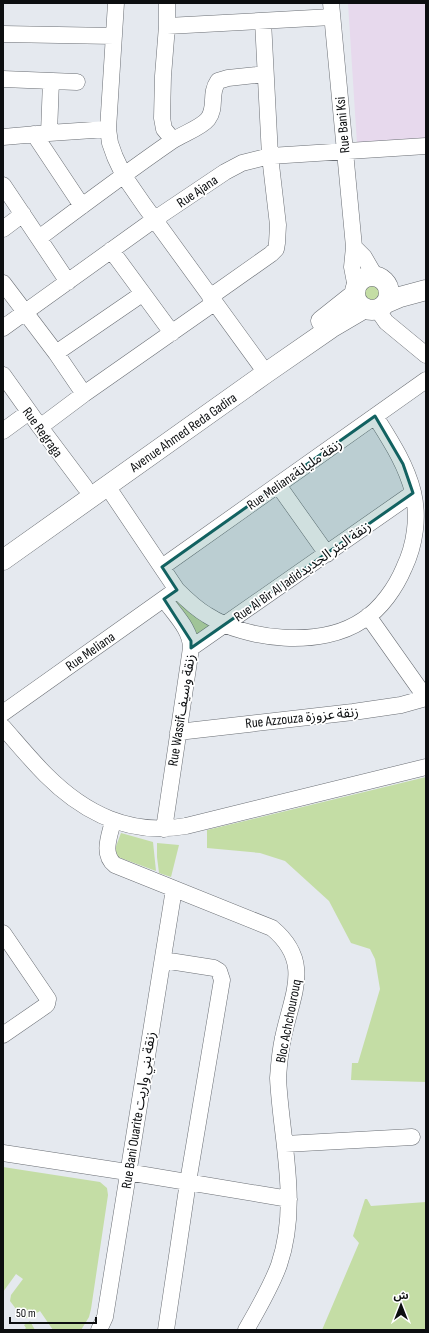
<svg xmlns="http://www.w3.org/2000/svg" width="429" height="1333" font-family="'Sofia Sans Condensed','Noto Sans Arabic',sans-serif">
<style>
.education{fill:#e7d9ed}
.green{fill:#c4dda5}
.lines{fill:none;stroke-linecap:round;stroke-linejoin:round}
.minor-casing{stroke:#6a6e74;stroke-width:17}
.major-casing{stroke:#6a6e74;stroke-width:21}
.minor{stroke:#fff;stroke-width:16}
.major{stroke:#fff;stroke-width:20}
.marked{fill:#126261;fill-opacity:0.2;stroke:#126261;stroke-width:3;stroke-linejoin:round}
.labels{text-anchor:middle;stroke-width:3.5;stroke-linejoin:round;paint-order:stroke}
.street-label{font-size:14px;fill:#0c0e10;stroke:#fff}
</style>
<rect width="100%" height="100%" fill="#e5e9ef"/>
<path class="education" d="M 348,3 L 426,3 L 426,139 L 357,144 Z"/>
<path class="green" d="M 370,283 L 377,284 L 383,290 L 383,295 L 375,304 L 364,300 L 362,296 L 363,288 Z
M 179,596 L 212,625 L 198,637 L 172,601 Z
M 426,777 L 426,1082 L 351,1080 L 352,1063 L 358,1063 L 380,989 L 375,959 L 370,949 L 351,943 L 329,901 L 285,861 L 260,853 L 207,848 L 207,830 Z
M 121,833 L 153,842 L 156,871 L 118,857 L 115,849 Z
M 157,843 L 179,845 L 171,877 L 159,873 L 157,857 Z
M 3,1167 L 100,1182 L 107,1188 L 108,1195 L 91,1309 L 89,1317 L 81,1330 L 53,1330 L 40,1311 L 28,1318 L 22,1317 L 10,1301 L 11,1295 L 23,1279 L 16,1274 L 3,1292 Z
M 365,1199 L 367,1199 L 371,1206 L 426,1202 L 426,1330 L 322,1330 L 359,1243 L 353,1236 Z
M 30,1321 L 35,1330 L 24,1330 L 26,1328 L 24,1325 Z"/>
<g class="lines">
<g class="minor-casing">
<path id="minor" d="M 116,3 L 108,129 L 110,143 L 115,157 L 124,176 L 144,205 L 266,373
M 167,3 L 167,26 L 163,76 L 162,118 L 164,129 L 173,140
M 331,3 L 354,247 L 352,267 L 356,288
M 167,26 L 332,17
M 3,34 L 114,36
M 3,79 L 77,82
M 49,133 L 108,129
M 34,134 L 82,206
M 3,137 L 49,133 L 51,81
M 3,185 L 68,282
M 3,229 L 23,214
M 39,238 C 83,205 127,172 172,141 C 182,134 201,128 208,119 C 217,107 209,94 218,81 L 228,78 L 265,74
M 354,247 L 364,257 L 375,276
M 111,250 L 172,333
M 3,283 L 56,353 L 84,394
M 210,297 L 271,254 L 276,249 L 277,243 L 278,225 L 270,156 L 263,21
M 377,309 L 386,322 L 426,355
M 3,328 L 155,219 L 225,172 L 242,163 L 270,156 L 426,146
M 56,353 L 142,294
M 3,375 L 40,427 L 85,487
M 40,427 L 84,394 L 214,303
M 3,431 L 29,412
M 278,485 L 327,554
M 107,486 L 177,590 C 186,599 195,608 207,615 C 247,641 322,648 363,620 C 381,609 396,587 404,568 C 415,545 419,517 413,492 C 406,464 390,440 375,416
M 162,567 L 426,380
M 164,599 C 174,614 191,629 191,648 L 164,829
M 191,648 L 413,493
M 3,713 L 172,593
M 3,727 C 17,743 31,760 46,775 C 85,814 130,836 186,826 L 426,767
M 178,732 L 353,712 L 401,705 L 426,698 L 368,616
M 113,821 C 110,835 101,854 115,865 L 272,928 C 313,962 292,994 283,1038 C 280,1051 279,1064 278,1078 C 281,1139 300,1204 279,1265 C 271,1287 258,1309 246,1330
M 3,933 L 48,999 L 47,1004 L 45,1006 L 3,1035
M 163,960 L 214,968 L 219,971 L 222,980 L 188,1182 L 166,1330
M 285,1144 L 412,1137
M 3,1153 L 127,1172 L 289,1199
M 99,1330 L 105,1317 L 174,889"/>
</g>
<g class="major-casing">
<path id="major" d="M355 293a17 17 0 1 1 34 0a17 17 0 1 1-34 0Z
M 386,303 L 400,297 L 426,290
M 321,321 L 355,294
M 3,560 L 266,373 L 331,328 L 365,308"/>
</g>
<use href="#minor" class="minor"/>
<use href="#major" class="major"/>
</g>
<path class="marked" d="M 375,416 L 403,464 L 413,493 L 191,648 L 191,641 L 164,599 L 177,590 L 162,567 Z"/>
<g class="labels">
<g class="street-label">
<text transform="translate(342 125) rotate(-95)" y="5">Rue Bani Ksi</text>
<text transform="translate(197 191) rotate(-34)" y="5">Rue Ajana</text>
<text transform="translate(43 432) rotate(54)" y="5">Rue Regraga</text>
<text transform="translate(183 432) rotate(-35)" y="5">Avenue Ahmed Reda Gadira</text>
<text transform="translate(294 474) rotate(-35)" y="5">Rue Melianaزنقة مليانة</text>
<text transform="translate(302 571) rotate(-35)" y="5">Rue Al Bir Al Jadidزنقة البئر الجديد</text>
<text transform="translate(90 651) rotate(-35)" y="5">Rue Meliana</text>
<text transform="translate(181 710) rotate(-81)" y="5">Rue Wassifزنقة وسيف</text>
<text transform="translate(302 717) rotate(-6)" y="5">Rue Azzouza زنقة عزوزة</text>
<text transform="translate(288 1021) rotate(-79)" y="5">Bloc Achchourouq</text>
<text transform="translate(138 1110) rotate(-81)" y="5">Rue Bani Ouarite زنقة بني واريت</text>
</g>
</g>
<rect width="429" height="1333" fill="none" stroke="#0c0e10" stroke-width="8"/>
<g transform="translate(401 1305)" stroke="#ffffff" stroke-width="3" paint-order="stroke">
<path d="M0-3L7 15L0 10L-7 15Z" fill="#0c0e10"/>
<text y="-6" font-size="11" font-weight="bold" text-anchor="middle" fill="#0c0e10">ش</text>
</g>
<path d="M10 1317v6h86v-6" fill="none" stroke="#0c0e10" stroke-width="2"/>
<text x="16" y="1317" font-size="12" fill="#0c0e10" stroke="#ffffff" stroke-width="3" paint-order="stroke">50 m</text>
</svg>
